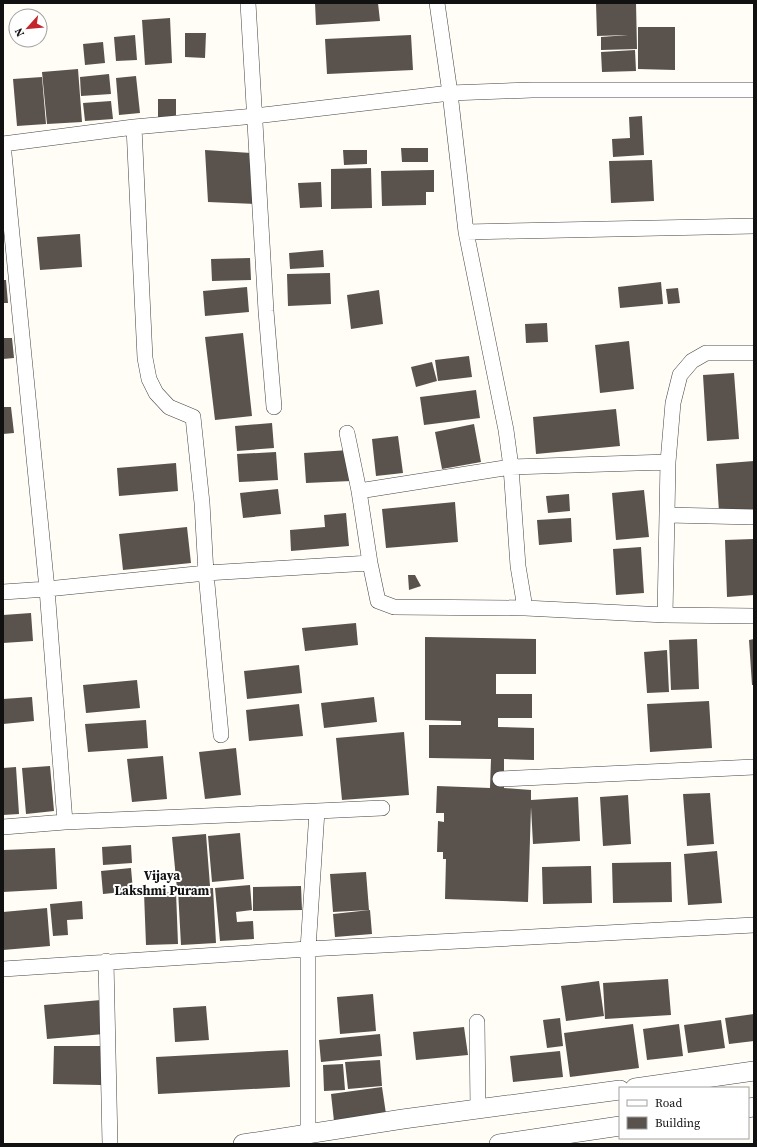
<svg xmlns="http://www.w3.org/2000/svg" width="757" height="1147" font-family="'Source Serif 4',serif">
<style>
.building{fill:#5a524d}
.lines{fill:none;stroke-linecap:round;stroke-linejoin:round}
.minor-casing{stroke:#444;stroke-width:16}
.tertiary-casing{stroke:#444;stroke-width:20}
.minor{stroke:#fff;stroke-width:15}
.tertiary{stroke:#fff;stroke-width:19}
.labels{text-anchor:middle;stroke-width:4;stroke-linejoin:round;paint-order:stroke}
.neighbourhood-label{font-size:13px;font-weight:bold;fill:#111;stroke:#fff}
</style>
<rect width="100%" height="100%" fill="#fffdf5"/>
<path class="building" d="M 315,3 L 378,3 L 380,21 L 316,25 Z
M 596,3 L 636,3 L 637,49 L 601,50 L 601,37 L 628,35 L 597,36 Z
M 170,18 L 172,63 L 145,65 L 142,20 Z
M 638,27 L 675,27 L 675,70 L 638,69 Z
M 185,33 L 206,33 L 205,58 L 185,57 Z
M 135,35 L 137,60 L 116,61 L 114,37 Z
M 411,35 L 413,70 L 327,74 L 325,39 Z
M 103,42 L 105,63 L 85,65 L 83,44 Z
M 635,50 L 636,71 L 602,72 L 601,52 Z
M 78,69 L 82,122 L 47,124 L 42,72 Z
M 109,74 L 111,94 L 81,96 L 80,77 Z
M 136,76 L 140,113 L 119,115 L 116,78 Z
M 42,77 L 46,124 L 17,126 L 13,79 Z
M 158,99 L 176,99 L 176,118 L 158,119 Z
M 111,101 L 113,119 L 85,121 L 83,103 Z
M 642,116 L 644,155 L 613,157 L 612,139 L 630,138 L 629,117 Z
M 401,148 L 428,148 L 428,162 L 402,162 Z
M 205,150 L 251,153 L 256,204 L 208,202 Z
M 343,150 L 367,150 L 367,164 L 344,165 Z
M 652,160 L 654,201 L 611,203 L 609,161 Z
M 371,168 L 372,208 L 331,209 L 331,169 Z
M 434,170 L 434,192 L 426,192 L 426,205 L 382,206 L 381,171 Z
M 321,182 L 322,207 L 300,208 L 298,183 Z
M 80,234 L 82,267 L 40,270 L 37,237 Z
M 323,250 L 324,267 L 290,269 L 289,253 Z
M 250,258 L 251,280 L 212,281 L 211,259 Z
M 330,273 L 331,304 L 288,306 L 287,274 Z
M 3,280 L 6,280 L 8,303 L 3,303 Z
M 661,282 L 663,304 L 620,308 L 618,287 Z
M 247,287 L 249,312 L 205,316 L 203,291 Z
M 678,288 L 680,303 L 668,304 L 666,289 Z
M 379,290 L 383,324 L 351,329 L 347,295 Z
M 547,323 L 548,342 L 526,343 L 525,324 Z
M 243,333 L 252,416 L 215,420 L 205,337 Z
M 3,338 L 12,338 L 14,358 L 3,359 Z
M 629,341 L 634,389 L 600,393 L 595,345 Z
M 469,356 L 472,377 L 438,381 L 435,360 Z
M 432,362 L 437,381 L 416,387 L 411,367 Z
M 734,373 L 739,439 L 707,441 L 703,375 Z
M 476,390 L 480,418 L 424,425 L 420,397 Z
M 3,407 L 11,407 L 14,433 L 3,434 Z
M 616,409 L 620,446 L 536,454 L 533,417 Z
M 272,423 L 274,448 L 237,451 L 235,426 Z
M 474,424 L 481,462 L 442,469 L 435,432 Z
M 398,436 L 403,473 L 376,476 L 372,439 Z
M 349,450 L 351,481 L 306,483 L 304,453 Z
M 276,452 L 278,480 L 239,482 L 237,454 Z
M 754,461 L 754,510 L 719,512 L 716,464 Z
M 176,463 L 178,491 L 119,496 L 117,468 Z
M 278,489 L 281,514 L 243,518 L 240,493 Z
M 644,490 L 649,537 L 616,540 L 612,493 Z
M 569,494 L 570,511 L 548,513 L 546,496 Z
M 455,502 L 458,542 L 386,548 L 382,509 Z
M 346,513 L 349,546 L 291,551 L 290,530 L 325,527 L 324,515 Z
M 571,518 L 572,542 L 539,545 L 537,520 Z
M 187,527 L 191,563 L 123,570 L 119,534 Z
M 753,539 L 754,595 L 727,597 L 725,540 Z
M 641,547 L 644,593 L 616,595 L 613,549 Z
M 408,575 L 415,575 L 421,586 L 409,590 Z
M 31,613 L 33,641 L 3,643 L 3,615 Z
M 356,623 L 358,645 L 305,651 L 302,628 Z
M 425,637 L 536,639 L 536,674 L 496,674 L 496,694 L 532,694 L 532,718 L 498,718 L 498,727 L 534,728 L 534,760 L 504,759 L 504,788 L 531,790 L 531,800 L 578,797 L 580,841 L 533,844 L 531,807 L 528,902 L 445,899 L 446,859 L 443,859 L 443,852 L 437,852 L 438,821 L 444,822 L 444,813 L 436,813 L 437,786 L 490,788 L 491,759 L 429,758 L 429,725 L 461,725 L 461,721 L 425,720 Z
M 697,639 L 699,689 L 671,690 L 669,640 Z
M 754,639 L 754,685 L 752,685 L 749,640 Z
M 667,650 L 669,692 L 647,693 L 644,652 Z
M 299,665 L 302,693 L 247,699 L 244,671 Z
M 137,680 L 140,708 L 86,713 L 83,685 Z
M 32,697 L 34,721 L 3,724 L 3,699 Z
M 374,697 L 377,722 L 324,728 L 321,703 Z
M 709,701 L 712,748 L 650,752 L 647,704 Z
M 299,704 L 303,736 L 249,741 L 246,710 Z
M 146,720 L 148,748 L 88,752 L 85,724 Z
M 404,732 L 409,795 L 342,800 L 336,738 Z
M 236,748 L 241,795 L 205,799 L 199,752 Z
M 163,756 L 167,799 L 132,802 L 127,759 Z
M 50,766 L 54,811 L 26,814 L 22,768 Z
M 16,767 L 19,814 L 3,815 L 3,768 Z
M 710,793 L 714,844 L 687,846 L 683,794 Z
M 628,795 L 631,844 L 603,846 L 600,797 Z
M 240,833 L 244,879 L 212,882 L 208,836 Z
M 206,834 L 210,886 L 177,889 L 172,837 Z
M 131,845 L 132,863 L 103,865 L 102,847 Z
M 55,848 L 57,889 L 3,892 L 3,850 Z
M 717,851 L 722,903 L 688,905 L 684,854 Z
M 671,862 L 672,902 L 613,903 L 612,863 Z
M 591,866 L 592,903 L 543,904 L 542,867 Z
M 131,868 L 133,891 L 103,894 L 101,871 Z
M 366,872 L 369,910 L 333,912 L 330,874 Z
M 250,885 L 252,910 L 236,912 L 237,922 L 253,921 L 254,939 L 220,941 L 215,888 Z
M 301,886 L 302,910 L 253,911 L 253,887 Z
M 213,888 L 216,943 L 181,945 L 178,890 Z
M 176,892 L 178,944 L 146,945 L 144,893 Z
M 82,901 L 83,919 L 67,920 L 68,935 L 53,936 L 50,904 Z
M 47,908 L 50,946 L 3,950 L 3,912 Z
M 370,910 L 372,934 L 335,937 L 333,914 Z
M 668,979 L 671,1015 L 605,1019 L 603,983 Z
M 599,981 L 604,1016 L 566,1021 L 561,986 Z
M 373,994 L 376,1031 L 340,1034 L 337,997 Z
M 101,1000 L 104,1034 L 47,1039 L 44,1005 Z
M 206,1006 L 209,1040 L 175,1042 L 173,1008 Z
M 754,1014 L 754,1041 L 729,1044 L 725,1018 Z
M 560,1018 L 563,1046 L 547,1048 L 543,1020 Z
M 721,1020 L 725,1048 L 688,1053 L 684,1025 Z
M 633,1024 L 639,1068 L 570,1077 L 564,1033 Z
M 679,1024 L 683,1056 L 647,1060 L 643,1029 Z
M 464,1027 L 468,1055 L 416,1060 L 413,1032 Z
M 380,1034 L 382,1056 L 321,1062 L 319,1040 Z
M 54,1046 L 102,1046 L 101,1085 L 53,1084 Z
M 288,1050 L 290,1087 L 158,1094 L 156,1057 Z
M 560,1051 L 563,1077 L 513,1082 L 510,1056 Z
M 380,1060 L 382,1086 L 348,1089 L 345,1062 Z
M 343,1064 L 345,1090 L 324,1091 L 323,1065 Z
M 382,1087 L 386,1114 L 334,1121 L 331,1094 Z"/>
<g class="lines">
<g class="minor-casing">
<path id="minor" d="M 248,3 L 266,311 L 274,407
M 437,3 L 450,93 L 466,232 L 506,430 L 511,467 L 518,566 L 525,608
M 134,127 L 145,358 L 149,379 L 156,393 L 169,407 L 193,417 L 202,503 L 206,573 L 221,735
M 3,144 L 134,127 L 255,116 L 450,93 L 532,90 L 754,90
M 3,144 L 47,589 L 65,822
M 466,232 L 754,226
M 347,433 L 359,491 L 370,563
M 359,491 L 511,467 L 668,462
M 667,515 L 754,517
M 3,592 L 47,589 L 206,573 L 370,563 L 378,601 L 394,607 L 525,608 L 665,615 L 754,616
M 665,615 L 668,462 L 673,403 L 680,375 L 692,361 L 706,353 L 754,353
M 500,779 L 754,767
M 3,827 L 65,822 L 317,811
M 106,961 L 110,1144
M 3,969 L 308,949 L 754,925
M 477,1022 L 478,1110
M 308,1134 L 308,949 L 317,811 L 382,808"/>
</g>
<g class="tertiary-casing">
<path id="tertiary" d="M 635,1088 L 754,1071
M 748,1108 L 754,1107
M 243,1144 L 403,1119 L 620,1090
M 499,1144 L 620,1126"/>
</g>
<use href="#minor" class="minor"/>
<use href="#tertiary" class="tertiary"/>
</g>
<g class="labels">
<g class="neighbourhood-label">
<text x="162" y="880">Vijaya<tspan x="162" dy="15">Lakshmi Puram</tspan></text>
</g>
</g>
<rect width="757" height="1147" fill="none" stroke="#111111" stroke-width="8"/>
<rect x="619" y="1087" width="130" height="52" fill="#ffffff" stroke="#a0a0a0"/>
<rect x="627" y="1100" width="20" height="6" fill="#ffffff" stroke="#a0a0a0"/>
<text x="655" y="1107" font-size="12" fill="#111111">Road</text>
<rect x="627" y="1117" width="20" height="12" fill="#5a524d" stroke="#a0a0a0"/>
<text x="655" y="1127" font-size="12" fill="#111111">Building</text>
<g transform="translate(28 28) rotate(243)"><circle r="19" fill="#ffffff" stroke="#a0a0a0"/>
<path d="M0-3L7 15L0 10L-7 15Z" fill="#c4262e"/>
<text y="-6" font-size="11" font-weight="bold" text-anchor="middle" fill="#111111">N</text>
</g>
</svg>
